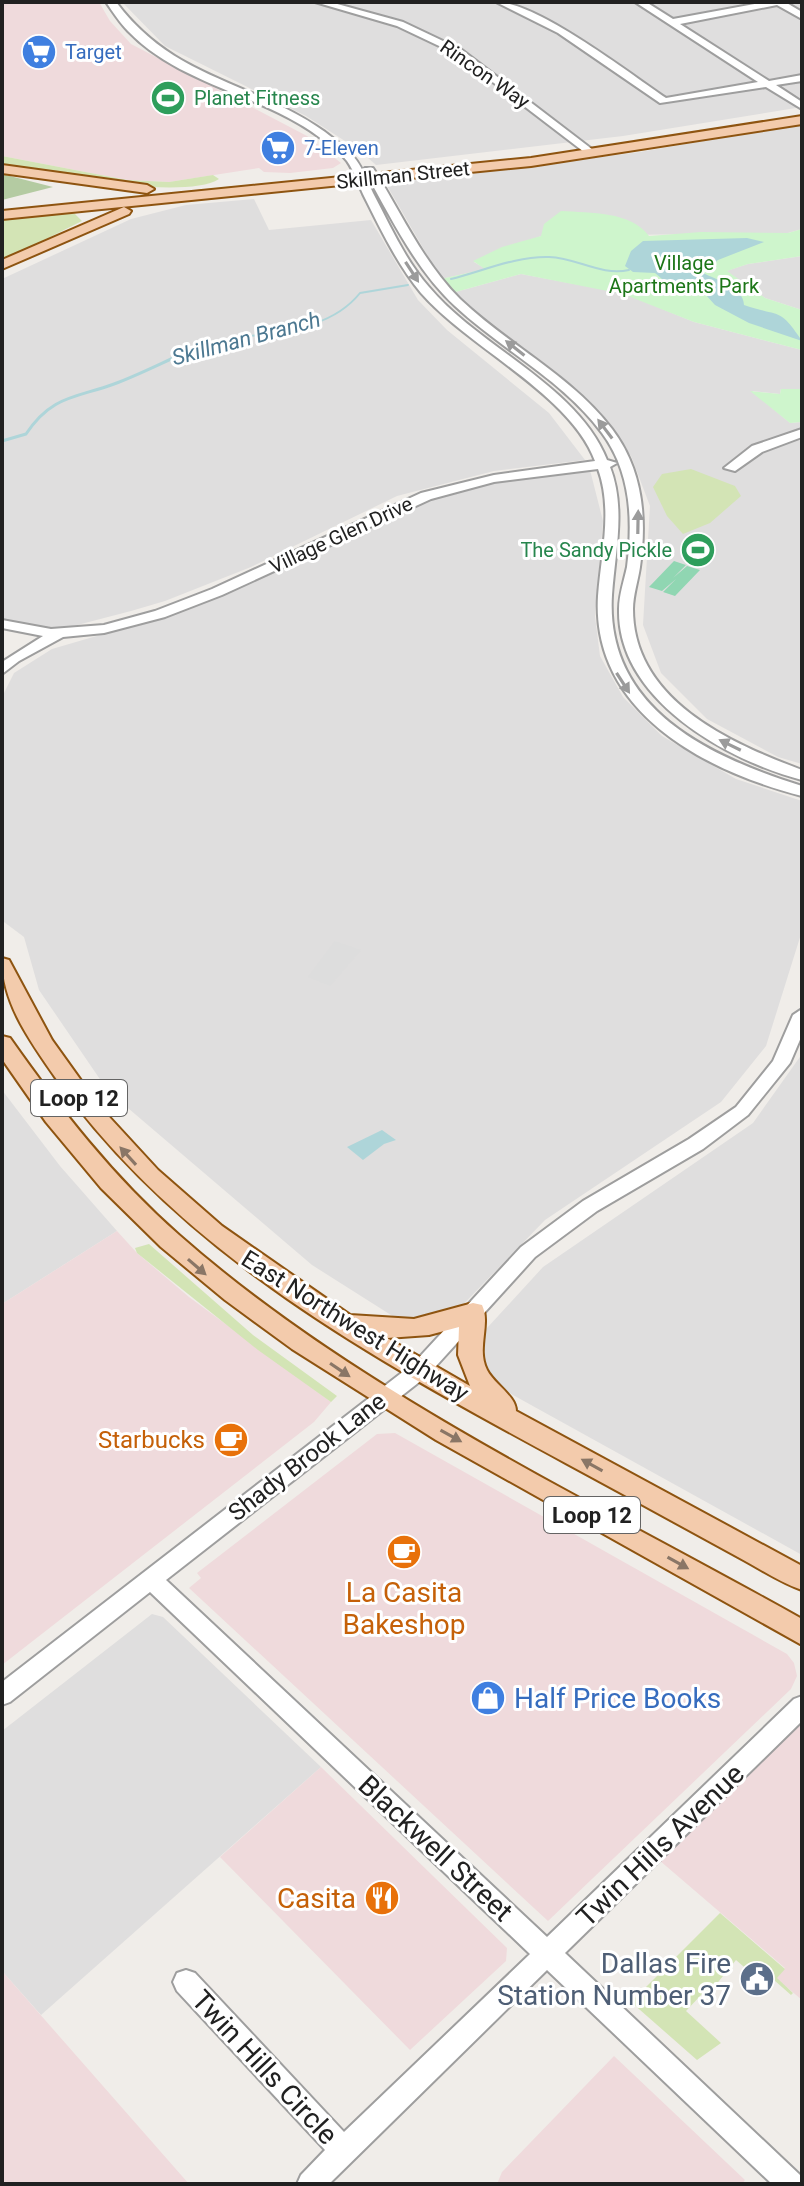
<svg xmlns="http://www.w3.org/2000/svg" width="804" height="2186" font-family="Roboto,sans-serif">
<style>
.residential{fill:#dfdede}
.commercial{fill:#efdadc}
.grass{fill:#d3e4b5}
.forest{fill:#b4cba2}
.park{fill:#cef5cc}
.pitch{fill:#90d6b2}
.parking{fill:#ddd}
.water{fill:#aed5d9}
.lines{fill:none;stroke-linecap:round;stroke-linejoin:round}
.stream-far1{stroke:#aed5d9;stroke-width:2}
.stream{stroke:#aed5d9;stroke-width:3}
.minor-casing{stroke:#9e9e9e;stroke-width:4}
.major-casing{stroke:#8e5410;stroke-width:4}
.minor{fill:#fff;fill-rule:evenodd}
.major{fill:#f3cbac;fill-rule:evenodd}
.oneway{fill:#9b9b9b}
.oneway2{fill:#8a7666}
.labels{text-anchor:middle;stroke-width:6;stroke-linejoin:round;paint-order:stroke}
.far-shop-label{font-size:20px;fill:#366cbe;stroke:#fff;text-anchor:start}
.far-street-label{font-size:20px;fill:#212121;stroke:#fff}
.far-leisure-label{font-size:20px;fill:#27864d;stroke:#fff;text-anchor:start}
.far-park-label{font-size:20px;fill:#1d7618;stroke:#fff}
.far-water-label{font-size:22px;font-style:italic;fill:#4c7891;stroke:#fff}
.shield{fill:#fff;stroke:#646464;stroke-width:2}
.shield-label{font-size:22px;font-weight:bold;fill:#212121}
.street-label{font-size:24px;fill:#212121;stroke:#fff}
.food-label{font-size:24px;fill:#c56008;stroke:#fff;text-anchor:end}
.near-food-label{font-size:28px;fill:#c56008;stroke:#fff}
.near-shop-label{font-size:28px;fill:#366cbe;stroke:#fff;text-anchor:start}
.near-street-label{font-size:28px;fill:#212121;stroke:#fff}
.near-service-label{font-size:28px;fill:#4e5e75;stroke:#fff;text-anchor:end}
</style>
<rect width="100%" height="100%" fill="#f0ede9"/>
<path class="residential" d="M 122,2 L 802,2 L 802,107 L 623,136 L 376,165 L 359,150 L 306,116 L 165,46 Z
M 802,124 L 802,229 L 788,233 L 541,236 L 474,262 L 486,269 L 441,279 L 386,184 L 640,152 Z
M 254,199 L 269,230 L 371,220 L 418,300 L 447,330 L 549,413 L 585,460 L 494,471 L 397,496 L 251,567 L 165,601 L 131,611 L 35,636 L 2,619 L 2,279 L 131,219 L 186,205 Z
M 802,256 L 802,310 L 765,298 L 726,271 L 748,264 Z
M 521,274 L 623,293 L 694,322 L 802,350 L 802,389 L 781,389 L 780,394 L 752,391 L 790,423 L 802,422 L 802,764 L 778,757 L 707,719 L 661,673 L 643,625 L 650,506 L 631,456 L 573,393 L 485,325 L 452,293 Z
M 590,470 L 603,521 L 595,616 L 600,656 L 623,697 L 662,736 L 736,779 L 802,801 L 802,931 L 766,1046 L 721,1102 L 545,1220 L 452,1316 L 402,1322 L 312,1265 L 108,1091 L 39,990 L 24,937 L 4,922 L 2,907 L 2,697 L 14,673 L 52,649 L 182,611 L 431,497 L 526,476 Z
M 802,1054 L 802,1555 L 486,1380 L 476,1340 L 543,1267 L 753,1123 Z
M 2,1090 L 60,1166 L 117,1231 L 2,1304 Z
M 152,1614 L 163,1617 L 321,1767 L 41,2015 L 2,1971 L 2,1731 Z"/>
<path class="commercial" d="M 2,2 L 99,2 L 110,21 L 131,44 L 307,136 L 341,163 L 333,168 L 290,173 L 264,172 L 259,168 L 169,182 L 127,180 L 2,156 Z
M 117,1231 L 137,1253 L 189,1297 L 331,1402 L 314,1422 L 2,1665 L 2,1304 Z
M 395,1433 L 787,1654 L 794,1663 L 797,1676 L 791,1689 L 548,1921 L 189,1588 L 201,1578 L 197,1573 L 377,1434 Z
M 802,1721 L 802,2000 L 776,1978 L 785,1968 L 659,1860 Z
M 321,1767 L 507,1948 L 506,1961 L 410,2050 L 220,1857 Z
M 2,1971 L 189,2184 L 2,2184 Z
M 614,2056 L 745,2180 L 742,2184 L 497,2184 L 502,2172 Z"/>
<path class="grass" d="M 2,156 L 127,180 L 169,182 L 213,175 L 219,179 C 184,201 47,174 2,167 Z
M 63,213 L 75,214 L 82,221 L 2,261 L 2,219 Z
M 691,469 L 735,486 L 741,496 L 710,523 L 683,534 L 667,516 L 653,487 L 662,474 Z
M 149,1244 L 253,1335 L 337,1396 L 331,1402 L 258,1350 L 137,1253 L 135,1248 Z
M 720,1913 L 785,1969 L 777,1978 L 793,1993 L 791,1995 L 758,1966 L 751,1973 L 736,1960 L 706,1997 L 702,1994 L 686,2011 L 721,2043 L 697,2060 L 631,2002 Z"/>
<path class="forest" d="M 2,174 L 53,187 L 2,200 Z"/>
<path class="park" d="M 561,211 C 591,213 630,211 649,236 L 701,232 L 788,233 L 802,229 L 802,256 L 748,264 L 727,271 L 765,298 L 802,310 L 802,350 L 694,322 L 623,294 L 521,274 L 452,293 L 441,279 L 485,269 L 473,261 L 502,247 L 541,236 L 544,224 Z
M 781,389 L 802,389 L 802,422 L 790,423 L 750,391 L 780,394 Z"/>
<path class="pitch" d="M 674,561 L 686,565 L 673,578 L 687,566 L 700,570 L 675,596 L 663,592 L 676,579 L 662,591 L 649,587 Z"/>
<path class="parking" d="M 335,941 L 361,950 L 330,986 L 308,977 Z"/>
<path class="water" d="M 747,238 L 764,242 L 718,260 L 703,273 C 717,280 744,288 744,305 C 782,318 779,307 802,341 L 749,323 L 715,305 L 705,294 L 669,285 L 655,273 L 633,272 L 625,266 L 631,251 L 643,241 Z
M 382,1130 L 396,1140 L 384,1144 L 363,1160 L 347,1147 Z"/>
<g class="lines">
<path class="stream-far1" d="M 451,279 C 483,271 516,256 549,257 C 578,258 600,276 629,270
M 189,351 C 243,327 320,343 360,293 L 408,285"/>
<path class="stream" d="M 2,441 L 26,434 C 52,395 76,398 114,384 C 141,374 167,360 194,349"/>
<g class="minor-casing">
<path id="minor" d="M 106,2 L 116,2 C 175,81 252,80 325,132 C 334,139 346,147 353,156 C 362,166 367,180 373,193 C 390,225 405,260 429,287 C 479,347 578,386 607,460 L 617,463 L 610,467 C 626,508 615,552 612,595 C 605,709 710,757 802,786 L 802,796 C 705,771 591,712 598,596 C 601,554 613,510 598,469 L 494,482 L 431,499 L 222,595 L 165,617 L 104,633 L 63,637 L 19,661 L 2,674 L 2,662 L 43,636 L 2,628 L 2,620 L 51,629 L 104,625 L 155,611 L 212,589 L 421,493 L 494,475 L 595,461 C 570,394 469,348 421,293 C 397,264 380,228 363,194 C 358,183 354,171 347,161 C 340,152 328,144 319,137 C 261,94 180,85 128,31 C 120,23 113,12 106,2 Z
M 315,2 L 330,2 L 403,22 L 462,50 L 597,153 L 588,155 L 456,54 L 397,26 Z
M 496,2 C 537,2 629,73 666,98 L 758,82 L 635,2 L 646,2 L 673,19 L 765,2 L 785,2 L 802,12 L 802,19 L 777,5 L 680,24 L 769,81 L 802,75 L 802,81 L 776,85 L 802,102 L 802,109 L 766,87 L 660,103 L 558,33 Z
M 365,168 L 373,168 C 401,212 422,261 460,299 C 508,345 571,375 612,429 C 643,470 647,518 640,567 C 638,581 633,595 633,609 C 633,700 730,743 802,770 L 802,780 C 726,760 617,699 619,609 C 619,595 624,581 627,567 C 633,520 631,472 602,433 C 563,380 502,350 455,306 C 415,269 391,217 364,170 Z
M 802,429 L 802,437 L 762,452 L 735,471 L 724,468 L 752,446 Z
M 802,1009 L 802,1035 L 790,1063 L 748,1115 L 703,1149 L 597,1211 L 535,1257 L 427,1376 L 166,1580 L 547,1937 L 794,1699 L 802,1696 L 802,1721 L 565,1953 L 800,2175 L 802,2184 L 772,2184 L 547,1970 L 329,2184 L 297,2184 L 301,2175 L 325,2150 L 177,1991 L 173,1982 L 177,1973 L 186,1970 L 195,1973 L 344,2132 L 530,1954 L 150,1592 L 10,1702 L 2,1705 L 2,1682 L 413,1364 L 521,1247 L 583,1201 L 689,1139 L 736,1107 L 773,1061 L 793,1015 Z"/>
</g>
<g class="major-casing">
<path id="major" d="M 802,116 L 802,124 L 531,166 L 2,219 L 2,211 L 531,158 Z
M 2,165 L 147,185 L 154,189 L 147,193 L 2,173 Z
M 124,207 L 131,211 L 129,214 L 2,269 L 2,260 Z
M 2,958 L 9,960 L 52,1040 L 100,1107 L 158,1170 L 222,1226 L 350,1315 L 414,1319 L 473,1303 L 482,1305 C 491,1324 476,1349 487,1370 C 494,1384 516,1396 516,1411 L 802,1566 L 802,1590 C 779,1582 759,1568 738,1557 C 699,1536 660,1514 621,1493 C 416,1381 193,1272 55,1077 C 30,1041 2,1003 2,958 ZM 459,1327 L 458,1355 L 470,1386 L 387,1338 L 429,1335 Z
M 2,1036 L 10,1038 C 60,1109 113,1177 179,1235 C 358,1393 594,1502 802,1619 L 802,1645 L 436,1440 L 292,1349 L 225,1300 L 161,1247 L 101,1188 L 46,1122 L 2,1059 Z"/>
</g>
<use href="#minor" class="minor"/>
<use href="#major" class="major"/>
</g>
<defs><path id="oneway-solid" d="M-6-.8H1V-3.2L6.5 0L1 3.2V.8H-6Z" transform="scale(2)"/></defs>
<g class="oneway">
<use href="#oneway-solid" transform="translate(412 272) rotate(57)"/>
<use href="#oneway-solid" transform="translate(515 348) rotate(-142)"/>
<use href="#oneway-solid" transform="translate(605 429) rotate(-127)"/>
<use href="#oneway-solid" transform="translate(638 522) rotate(-89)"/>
<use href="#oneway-solid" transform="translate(623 683) rotate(57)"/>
<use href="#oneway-solid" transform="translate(730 745) rotate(-154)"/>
</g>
<g class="oneway2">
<use href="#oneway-solid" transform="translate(128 1156) rotate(-132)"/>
<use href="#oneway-solid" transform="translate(197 1267) rotate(41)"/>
<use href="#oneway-solid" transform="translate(340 1370) rotate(34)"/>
<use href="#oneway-solid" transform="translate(451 1436) rotate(29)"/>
<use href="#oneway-solid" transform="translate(592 1465) rotate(-151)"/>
<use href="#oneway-solid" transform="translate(678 1563) rotate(29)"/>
</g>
<defs>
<g id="supermarket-disc" transform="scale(1.8)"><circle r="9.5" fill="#3f7fe0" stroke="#fff"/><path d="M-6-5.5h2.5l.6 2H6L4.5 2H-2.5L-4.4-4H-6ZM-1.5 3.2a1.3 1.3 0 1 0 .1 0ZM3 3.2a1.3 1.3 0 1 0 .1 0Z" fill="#fff"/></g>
<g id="stadium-disc" transform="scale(1.8)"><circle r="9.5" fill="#2e9e5b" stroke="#fff"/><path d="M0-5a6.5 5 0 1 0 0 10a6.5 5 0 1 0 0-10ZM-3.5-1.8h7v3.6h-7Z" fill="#fff"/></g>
<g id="cafe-disc" transform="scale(1.8)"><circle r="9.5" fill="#e8710a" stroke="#fff"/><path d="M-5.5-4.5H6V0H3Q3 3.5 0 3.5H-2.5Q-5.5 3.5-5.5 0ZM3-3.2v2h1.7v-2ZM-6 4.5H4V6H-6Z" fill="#fff"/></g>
<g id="shop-disc" transform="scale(1.8)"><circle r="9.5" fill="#3f7fe0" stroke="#fff"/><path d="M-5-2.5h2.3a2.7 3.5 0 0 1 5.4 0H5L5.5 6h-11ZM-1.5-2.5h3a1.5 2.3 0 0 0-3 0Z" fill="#fff"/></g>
<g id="restaurant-disc" transform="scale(1.8)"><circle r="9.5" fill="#e8710a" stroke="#fff"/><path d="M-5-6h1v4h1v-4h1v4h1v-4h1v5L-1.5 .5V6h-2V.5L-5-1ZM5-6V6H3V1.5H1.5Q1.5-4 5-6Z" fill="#fff"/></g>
<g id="civic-disc" transform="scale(1.8)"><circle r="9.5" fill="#5c6f8a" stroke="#fff"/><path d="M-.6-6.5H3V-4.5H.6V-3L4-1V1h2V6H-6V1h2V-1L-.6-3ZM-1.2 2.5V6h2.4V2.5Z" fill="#fff"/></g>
</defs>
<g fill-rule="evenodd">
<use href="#supermarket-disc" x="39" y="52"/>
<use href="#stadium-disc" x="168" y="98"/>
<use href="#supermarket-disc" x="278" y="148"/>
<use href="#stadium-disc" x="698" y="550"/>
<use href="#cafe-disc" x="231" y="1440"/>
<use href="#cafe-disc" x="404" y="1552"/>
<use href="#shop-disc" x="488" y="1698"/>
<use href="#restaurant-disc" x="382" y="1898"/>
<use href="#civic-disc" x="757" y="1979"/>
</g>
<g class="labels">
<g class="far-shop-label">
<text x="65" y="59">Target</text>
<text x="304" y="155">7-Eleven</text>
</g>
<g class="far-street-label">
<text transform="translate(485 74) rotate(35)" y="7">Rincon Way</text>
<text transform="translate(403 175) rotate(-6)" y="7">Skillman Street</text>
<text transform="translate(341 535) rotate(-25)" y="7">Village Glen Drive</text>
</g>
<g class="far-leisure-label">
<text x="194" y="105">Planet Fitness</text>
<text x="672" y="557" text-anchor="end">The Sandy Pickle</text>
</g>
<g class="far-park-label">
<text x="684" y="270">Village<tspan x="684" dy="23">Apartments Park</tspan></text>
</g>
<g class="far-water-label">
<text transform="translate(246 338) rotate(-15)" y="8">Skillman Branch</text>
</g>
<g class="shield">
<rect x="31" y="1080" width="96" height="36" rx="6"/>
<rect x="544" y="1497" width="96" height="36" rx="6"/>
</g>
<g class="shield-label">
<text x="79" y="1106">Loop 12</text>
<text x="592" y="1523">Loop 12</text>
</g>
<g class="street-label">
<text transform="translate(355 1326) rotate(32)" y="8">East Northwest Highway</text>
<text transform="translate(307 1457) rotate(-38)" y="8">Shady Brook Lane</text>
</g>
<g class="food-label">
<text x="205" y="1448">Starbucks</text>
</g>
<g class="near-food-label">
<text x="404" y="1602">La Casita<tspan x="404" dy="32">Bakeshop</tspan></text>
<text x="356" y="1908" text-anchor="end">Casita</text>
</g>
<g class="near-shop-label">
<text x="514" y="1708">Half Price Books</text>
</g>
<g class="near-street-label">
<text transform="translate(660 1845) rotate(-44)" y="10">Twin Hills Avenue</text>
<text transform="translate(436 1848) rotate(43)" y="10">Blackwell Street</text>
<text transform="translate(265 2067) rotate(47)" y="10">Twin Hills Circle</text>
</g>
<g class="near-service-label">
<text x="731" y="1973">Dallas Fire<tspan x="731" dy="32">Station Number 37</tspan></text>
</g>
</g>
<rect width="804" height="2186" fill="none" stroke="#212121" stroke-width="8"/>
</svg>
